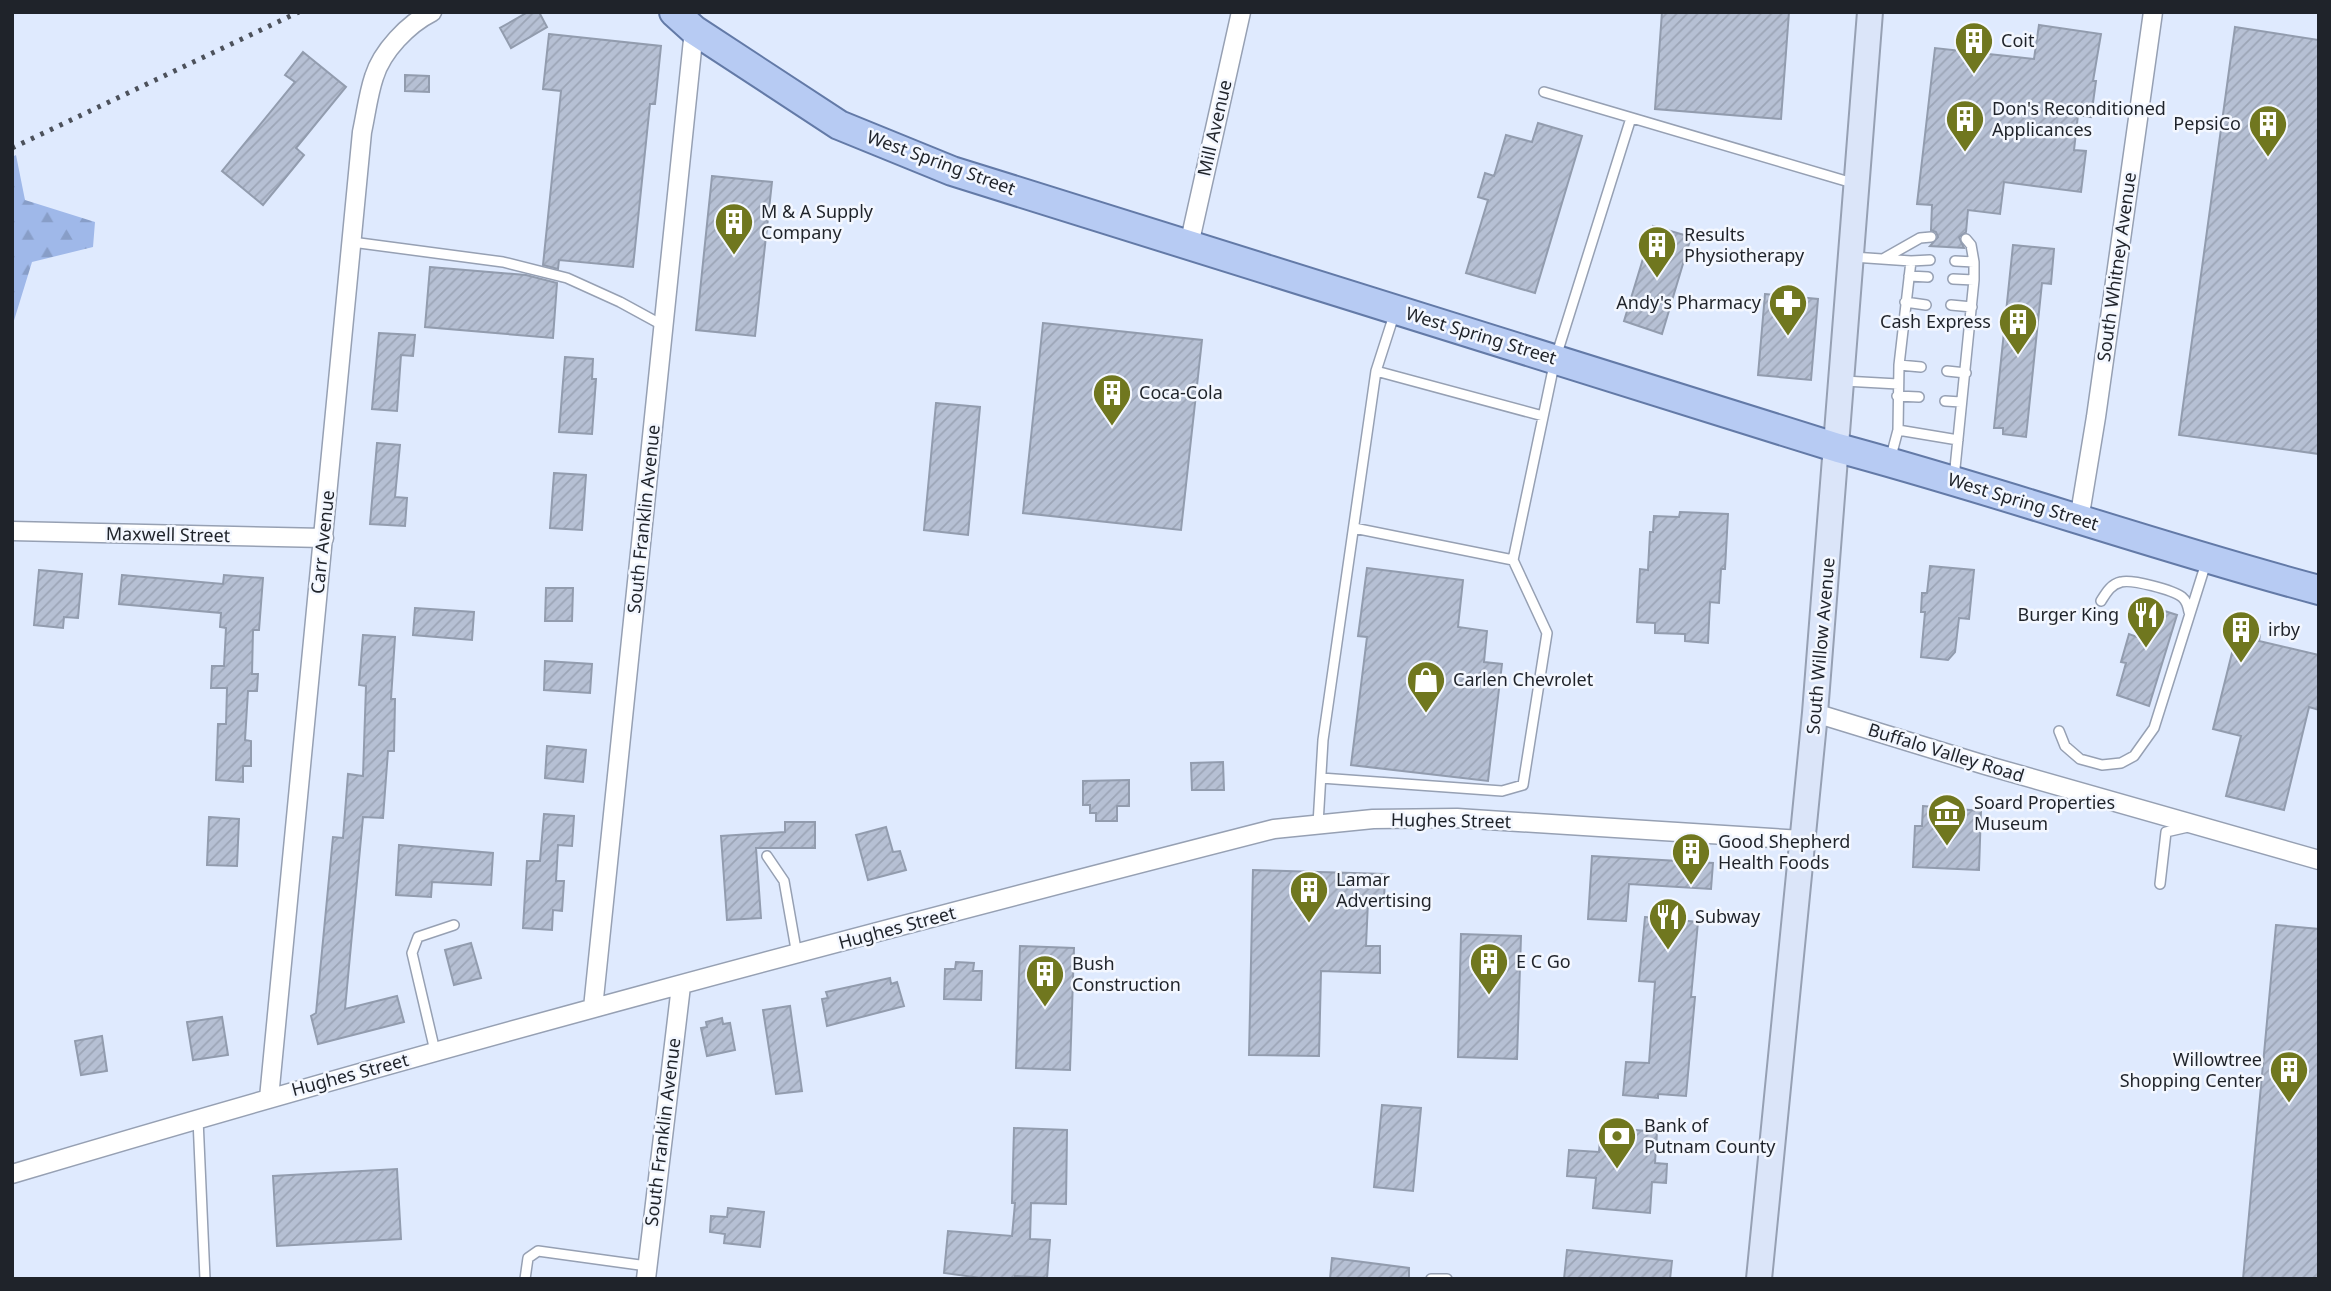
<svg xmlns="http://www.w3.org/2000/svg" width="2331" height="1291" font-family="'Noto Sans',sans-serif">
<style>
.forest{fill:url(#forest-firs)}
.building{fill:url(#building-hatch);stroke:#929cae;stroke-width:2}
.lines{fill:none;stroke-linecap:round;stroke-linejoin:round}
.service-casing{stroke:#96a0b3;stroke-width:12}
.minor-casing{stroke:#96a0b3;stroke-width:21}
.secondary-casing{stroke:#96a0b3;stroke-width:28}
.primary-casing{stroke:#637aa7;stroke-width:32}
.service{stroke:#fff;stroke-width:9}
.minor{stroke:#fff;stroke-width:18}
.secondary{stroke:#dbe5f9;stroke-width:24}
.primary{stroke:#b7cbf3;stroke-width:28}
.rail{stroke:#4c515b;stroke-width:5;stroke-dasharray:3.5 7;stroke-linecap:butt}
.labels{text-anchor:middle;stroke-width:5;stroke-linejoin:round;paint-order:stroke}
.poi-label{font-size:18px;fill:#1f232a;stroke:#f3f7ff;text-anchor:start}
.street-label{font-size:18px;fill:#1f232a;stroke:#f3f7ff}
</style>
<defs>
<pattern id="forest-firs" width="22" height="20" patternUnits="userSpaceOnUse" patternTransform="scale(1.75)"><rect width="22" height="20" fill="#9fb8e9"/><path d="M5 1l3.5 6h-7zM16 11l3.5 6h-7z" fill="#889ec8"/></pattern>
<pattern id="building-hatch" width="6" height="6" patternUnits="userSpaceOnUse" patternTransform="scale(1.75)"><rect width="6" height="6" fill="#b6c0d4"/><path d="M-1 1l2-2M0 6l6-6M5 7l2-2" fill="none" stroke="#9ca5b6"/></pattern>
</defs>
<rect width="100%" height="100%" fill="#dfeafe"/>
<path class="forest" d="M 16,155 L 25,200 L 95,222 L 93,247 L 32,262 L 12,327 L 12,157 Z"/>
<path class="building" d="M 528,12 L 539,12 L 547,27 L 511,48 L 500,28 Z
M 1662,12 L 1789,12 L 1781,119 L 1655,109 Z
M 2039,25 L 2101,34 L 2093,81 L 2096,81 L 2091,117 L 2078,115 L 2074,150 L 2086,151 L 2081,192 L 2004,182 L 2000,214 L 1968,210 L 1966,232 L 1959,237 L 1964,248 L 1930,246 L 1938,237 L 1936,232 L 1931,230 L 1932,205 L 1917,204 L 1935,48 L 2034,59 Z
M 2235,27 L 2319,40 L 2319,454 L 2179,435 Z
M 549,34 L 661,46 L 655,104 L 650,104 L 633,267 L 559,260 L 558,269 L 543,265 L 561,91 L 543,89 Z
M 303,52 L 346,87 L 296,148 L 304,155 L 263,205 L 222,171 L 295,82 L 285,75 Z
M 405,75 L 429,76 L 429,92 L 405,91 Z
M 1538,123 L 1582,136 L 1535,293 L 1466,273 L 1488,200 L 1478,197 L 1485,173 L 1494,176 L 1506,135 L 1532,142 Z
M 712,176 L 772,182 L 755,336 L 696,330 Z
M 1653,226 L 1691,237 L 1662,334 L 1624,321 Z
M 2013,245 L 2054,249 L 2051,284 L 2042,283 L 2026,437 L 2003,434 L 2003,428 L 1994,428 Z
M 430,267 L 526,275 L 557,283 L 553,338 L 425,327 Z
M 1765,294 L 1818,299 L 1811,380 L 1758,375 Z
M 1043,323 L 1202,340 L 1181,530 L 1023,513 Z
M 379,333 L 415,335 L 413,356 L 401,355 L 397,411 L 372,409 Z
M 565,357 L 593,359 L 592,379 L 596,379 L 592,434 L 559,432 Z
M 936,403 L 980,407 L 968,535 L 924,530 Z
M 377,443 L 400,445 L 395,497 L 407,498 L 405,526 L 370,524 Z
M 554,473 L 586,475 L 582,530 L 550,528 Z
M 1680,512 L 1728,514 L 1725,569 L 1721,569 L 1719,603 L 1710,602 L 1708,643 L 1685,641 L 1685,634 L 1655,633 L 1655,623 L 1637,622 L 1640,569 L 1648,570 L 1650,532 L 1653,532 L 1654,516 L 1679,517 Z
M 1930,566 L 1974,570 L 1969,619 L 1959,618 L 1955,652 L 1948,660 L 1921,657 L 1925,612 L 1921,612 L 1922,593 L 1927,593 Z
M 1367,568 L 1463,580 L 1458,627 L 1487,631 L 1484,662 L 1502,664 L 1488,781 L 1351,765 L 1367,637 L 1358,636 Z
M 39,570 L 82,574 L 78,618 L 64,617 L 63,628 L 34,625 Z
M 122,575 L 223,584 L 224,575 L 263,578 L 259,630 L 253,630 L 252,674 L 258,674 L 257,691 L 248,691 L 245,740 L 251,741 L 251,766 L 243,766 L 243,782 L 216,780 L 218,724 L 226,724 L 227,688 L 211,688 L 212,666 L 224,666 L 226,628 L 220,627 L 221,613 L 119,604 Z
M 546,588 L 573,588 L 572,621 L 545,621 Z
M 2146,605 L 2177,615 L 2149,706 L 2117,695 L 2126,663 L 2121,662 L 2129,634 L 2137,637 Z
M 415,608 L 474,612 L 472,640 L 413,635 Z
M 2238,629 L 2260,635 L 2259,641 L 2319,655 L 2319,710 L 2309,707 L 2284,810 L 2226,796 L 2241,736 L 2213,729 Z
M 363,635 L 395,637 L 391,699 L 395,699 L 394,751 L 388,751 L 383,818 L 363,817 L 345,1009 L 397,996 L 404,1022 L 318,1044 L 311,1016 L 316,1013 L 333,837 L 343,838 L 348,774 L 363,776 L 366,686 L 359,685 Z
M 545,661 L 592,664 L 590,693 L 544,690 Z
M 547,746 L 586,750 L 583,782 L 545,778 Z
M 1223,762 L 1224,790 L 1192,790 L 1191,763 Z
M 1129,780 L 1129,806 L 1117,806 L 1117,821 L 1096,821 L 1096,813 L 1090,813 L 1090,805 L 1083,805 L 1083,781 Z
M 1923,806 L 1981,811 L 1979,870 L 1913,867 L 1915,826 L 1922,826 Z
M 544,814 L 574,816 L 572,846 L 558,845 L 556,881 L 564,881 L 562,911 L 553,910 L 552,930 L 523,928 L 527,861 L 540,861 Z
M 209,817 L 239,819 L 237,866 L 207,865 Z
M 785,822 L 815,822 L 815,848 L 756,848 L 761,918 L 727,920 L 721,836 L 785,832 Z
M 886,827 L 893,852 L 900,851 L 906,870 L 868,880 L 856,835 Z
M 399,845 L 493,853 L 491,885 L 432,882 L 431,897 L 396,895 Z
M 1592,856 L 1713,863 L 1711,889 L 1629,884 L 1626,921 L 1588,919 Z
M 1253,870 L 1385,874 L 1384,902 L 1368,901 L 1366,946 L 1380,946 L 1380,973 L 1321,971 L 1319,1056 L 1249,1055 Z
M 1645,917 L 1698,922 L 1691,997 L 1695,997 L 1686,1096 L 1658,1094 L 1658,1098 L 1623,1095 L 1626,1062 L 1649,1063 L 1655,982 L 1639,981 Z
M 2276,925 L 2319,929 L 2319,1279 L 2243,1279 Z
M 1461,934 L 1521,936 L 1517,1059 L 1458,1057 Z
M 471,943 L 481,978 L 454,985 L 445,950 Z
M 1020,946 L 1074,948 L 1070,1070 L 1016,1068 Z
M 956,962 L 974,963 L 973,971 L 982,971 L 981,1000 L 944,999 L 945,969 L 955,969 Z
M 890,978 L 891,984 L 897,982 L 904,1006 L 827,1026 L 822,999 L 828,998 L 826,992 Z
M 790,1006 L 802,1091 L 776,1094 L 763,1010 Z
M 222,1017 L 228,1055 L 193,1060 L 187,1022 Z
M 722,1018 L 723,1024 L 730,1023 L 735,1050 L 707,1056 L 701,1028 L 707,1027 L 706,1022 Z
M 102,1036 L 107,1071 L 81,1075 L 75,1041 Z
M 1382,1105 L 1421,1108 L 1413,1191 L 1374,1187 Z
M 1601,1127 L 1657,1132 L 1655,1163 L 1667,1164 L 1666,1183 L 1652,1182 L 1650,1213 L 1593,1208 L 1596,1178 L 1567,1176 L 1569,1150 L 1599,1152 Z
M 1014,1128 L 1067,1130 L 1066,1204 L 1031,1203 L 1030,1239 L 1050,1240 L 1047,1278 L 1015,1276 L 1015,1279 L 988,1279 L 944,1273 L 948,1231 L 1012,1236 L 1015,1203 L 1012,1203 Z
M 397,1169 L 401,1239 L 277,1246 L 273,1176 Z
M 728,1208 L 764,1212 L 760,1247 L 724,1243 L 725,1234 L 710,1232 L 711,1216 L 727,1217 Z
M 1567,1250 L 1672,1261 L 1670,1279 L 1564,1279 Z
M 1332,1258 L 1409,1268 L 1409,1279 L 1330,1279 Z"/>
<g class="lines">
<g class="service-casing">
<path id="service" d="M 1544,92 L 1856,184
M 1966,239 L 1971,245 L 1974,262
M 352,242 L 503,262 L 567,278 L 620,302 L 664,326
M 1853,257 L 1911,261 L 1930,260
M 1883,259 L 1920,238 L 1931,237
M 1909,276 L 1928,277
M 1953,279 L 1974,280
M 1905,302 L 1926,305
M 1951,305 L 1972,307
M 1899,365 L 1921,367
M 1376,371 L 1543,416
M 1947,371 L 1966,373
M 1844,381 L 1898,384
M 1897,396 L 1919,397
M 1945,401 L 1961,402
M 1898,430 L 1958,440
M 1890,460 L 1898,430 L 1899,365 L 1911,261
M 1954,478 L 1974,280 L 1974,262 L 1955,261
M 1354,528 L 1513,560
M 2101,601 C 2106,593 2111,584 2121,582 C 2132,579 2173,590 2182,597 C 2187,601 2188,606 2189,612
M 2059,731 L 2065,746 L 2080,759 L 2102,765 L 2121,763 L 2134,756 L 2154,728 L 2206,563
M 1321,778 L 1502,791 L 1523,785 L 1547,633 L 1513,560 L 1555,360 L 1631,118
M 1318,824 L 1323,740 L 1376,371 L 1395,312
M 767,856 L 784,881 L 797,955
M 2160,884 L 2166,832 L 2188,827
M 435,1051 L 412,953 L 418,937 L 454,925
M 198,1119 L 205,1279
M 525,1279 L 528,1258 L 538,1251 L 647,1266
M 1431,1279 L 1447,1279"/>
</g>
<g class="minor-casing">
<path id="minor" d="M 1189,245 L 1241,12
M 2079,520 L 2096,417 L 2153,12
M 12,531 L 324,538
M 1815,713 L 1985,765 L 2319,860
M 593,1008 L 694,30
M 269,1098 L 362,132 C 366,114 368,95 374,77 C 382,51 408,24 432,12
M 12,1174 C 430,1049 852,937 1274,829 L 1373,819 L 1457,818 L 1802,840
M 646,1279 L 681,986"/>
</g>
<g class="secondary-casing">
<path id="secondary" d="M 1759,1279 L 1815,713 L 1870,12"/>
</g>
<g class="primary-casing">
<path id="primary" d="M 674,12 L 694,30 L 839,125 L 952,171 L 1838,448 C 1999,491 2157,547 2319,590"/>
</g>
<use href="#service" class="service"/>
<use href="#minor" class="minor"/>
<use href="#secondary" class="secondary"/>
<use href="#primary" class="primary"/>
<path class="rail" d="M 12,148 L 299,12"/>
</g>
<defs>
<g id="building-pin" transform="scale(2.0125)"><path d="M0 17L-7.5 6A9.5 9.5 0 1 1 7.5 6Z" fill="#70771f" stroke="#f3f7ff"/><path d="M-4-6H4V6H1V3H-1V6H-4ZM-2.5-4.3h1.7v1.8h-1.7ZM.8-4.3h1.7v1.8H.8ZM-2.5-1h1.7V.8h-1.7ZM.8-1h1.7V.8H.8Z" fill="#fff"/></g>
<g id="pharmacy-pin" transform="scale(2.0125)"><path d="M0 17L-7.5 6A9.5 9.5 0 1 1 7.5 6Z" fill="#70771f" stroke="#f3f7ff"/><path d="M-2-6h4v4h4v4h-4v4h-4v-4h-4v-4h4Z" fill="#fff"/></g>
<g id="restaurant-pin" transform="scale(2.0125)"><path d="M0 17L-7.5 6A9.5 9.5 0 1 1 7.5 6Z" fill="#70771f" stroke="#f3f7ff"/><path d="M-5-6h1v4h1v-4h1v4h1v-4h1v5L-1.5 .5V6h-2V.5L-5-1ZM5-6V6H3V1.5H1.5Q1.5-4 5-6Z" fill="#fff"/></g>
<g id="shop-pin" transform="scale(2.0125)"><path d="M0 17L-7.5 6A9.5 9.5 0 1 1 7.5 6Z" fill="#70771f" stroke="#f3f7ff"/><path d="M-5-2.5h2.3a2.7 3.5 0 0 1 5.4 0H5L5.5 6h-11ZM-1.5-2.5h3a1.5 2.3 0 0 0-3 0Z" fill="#fff"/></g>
<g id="museum-pin" transform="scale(2.0125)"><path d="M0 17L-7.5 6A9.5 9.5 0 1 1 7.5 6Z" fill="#70771f" stroke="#f3f7ff"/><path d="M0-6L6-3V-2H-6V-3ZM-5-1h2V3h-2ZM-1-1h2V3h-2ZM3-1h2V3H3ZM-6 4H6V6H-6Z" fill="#fff"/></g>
<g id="bank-pin" transform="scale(2.0125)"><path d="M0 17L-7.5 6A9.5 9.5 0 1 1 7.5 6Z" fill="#70771f" stroke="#f3f7ff"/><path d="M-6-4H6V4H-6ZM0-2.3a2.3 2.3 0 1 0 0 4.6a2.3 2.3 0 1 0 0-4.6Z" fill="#fff"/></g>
</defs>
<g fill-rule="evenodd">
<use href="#building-pin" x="1974" y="41"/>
<use href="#building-pin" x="1965" y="119"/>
<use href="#building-pin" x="2268" y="124"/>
<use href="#building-pin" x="734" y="222"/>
<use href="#building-pin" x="1657" y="245"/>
<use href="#pharmacy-pin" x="1788" y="303"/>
<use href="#building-pin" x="2018" y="322"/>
<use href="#building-pin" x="1112" y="393"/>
<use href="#restaurant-pin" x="2146" y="615"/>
<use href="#building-pin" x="2241" y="630"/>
<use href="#shop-pin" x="1426" y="680"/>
<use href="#museum-pin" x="1947" y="813"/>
<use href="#building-pin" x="1691" y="852"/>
<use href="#building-pin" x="1309" y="890"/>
<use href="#restaurant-pin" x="1668" y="917"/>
<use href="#building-pin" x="1489" y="962"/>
<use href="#building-pin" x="1045" y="974"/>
<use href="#building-pin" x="2289" y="1070"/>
<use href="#bank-pin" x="1617" y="1136"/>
</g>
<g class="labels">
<g class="poi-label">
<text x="2001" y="47">Coit</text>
<text x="1992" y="115">Don's Reconditioned<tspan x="1992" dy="21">Applicances</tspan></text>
<text x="2241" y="130" text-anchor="end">PepsiCo</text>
<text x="761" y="218">M &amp; A Supply<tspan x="761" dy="21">Company</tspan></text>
<text x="1684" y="241">Results<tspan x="1684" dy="21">Physiotherapy</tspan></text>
<text x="1761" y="309" text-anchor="end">Andy's Pharmacy</text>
<text x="1991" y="328" text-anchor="end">Cash Express</text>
<text x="1139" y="399">Coca-Cola</text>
<text x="2119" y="621" text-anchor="end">Burger King</text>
<text x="2268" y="636">irby</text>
<text x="1453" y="686">Carlen Chevrolet</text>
<text x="1974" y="809">Soard Properties<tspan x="1974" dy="21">Museum</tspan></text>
<text x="1718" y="848">Good Shepherd<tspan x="1718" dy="21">Health Foods</tspan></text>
<text x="1336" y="886">Lamar<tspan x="1336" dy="21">Advertising</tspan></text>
<text x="1695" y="923">Subway</text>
<text x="1516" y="968">E C Go</text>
<text x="1072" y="970">Bush<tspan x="1072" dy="21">Construction</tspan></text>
<text x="2262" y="1066" text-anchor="end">Willowtree<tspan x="2262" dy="21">Shopping Center</tspan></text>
<text x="1644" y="1132">Bank of<tspan x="1644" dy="21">Putnam County</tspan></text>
</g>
<g class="street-label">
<text transform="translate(1215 128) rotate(-77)" y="6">Mill Avenue</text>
<text transform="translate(941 163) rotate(20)" y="6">West Spring Street</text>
<text transform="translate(2117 267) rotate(-82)" y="6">South Whitney Avenue</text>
<text transform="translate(1481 336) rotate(17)" y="6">West Spring Street</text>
<text transform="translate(2023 502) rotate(17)" y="6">West Spring Street</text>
<text transform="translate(644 519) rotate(-84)" y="6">South Franklin Avenue</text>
<text transform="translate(168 535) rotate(1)" y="6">Maxwell Street</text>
<text transform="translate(323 542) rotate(-84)" y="6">Carr Avenue</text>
<text transform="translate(1821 646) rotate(-85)" y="6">South Willow Avenue</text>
<text transform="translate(1946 753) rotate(17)" y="6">Buffalo Valley Road</text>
<text transform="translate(1451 821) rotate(1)" y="6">Hughes Street</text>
<text transform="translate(897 928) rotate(-15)" y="6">Hughes Street</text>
<text transform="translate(350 1075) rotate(-15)" y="6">Hughes Street</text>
<text transform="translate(663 1132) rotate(-83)" y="6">South Franklin Avenue</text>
</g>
</g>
<rect width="2331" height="1291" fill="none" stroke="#1f232a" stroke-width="28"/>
</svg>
